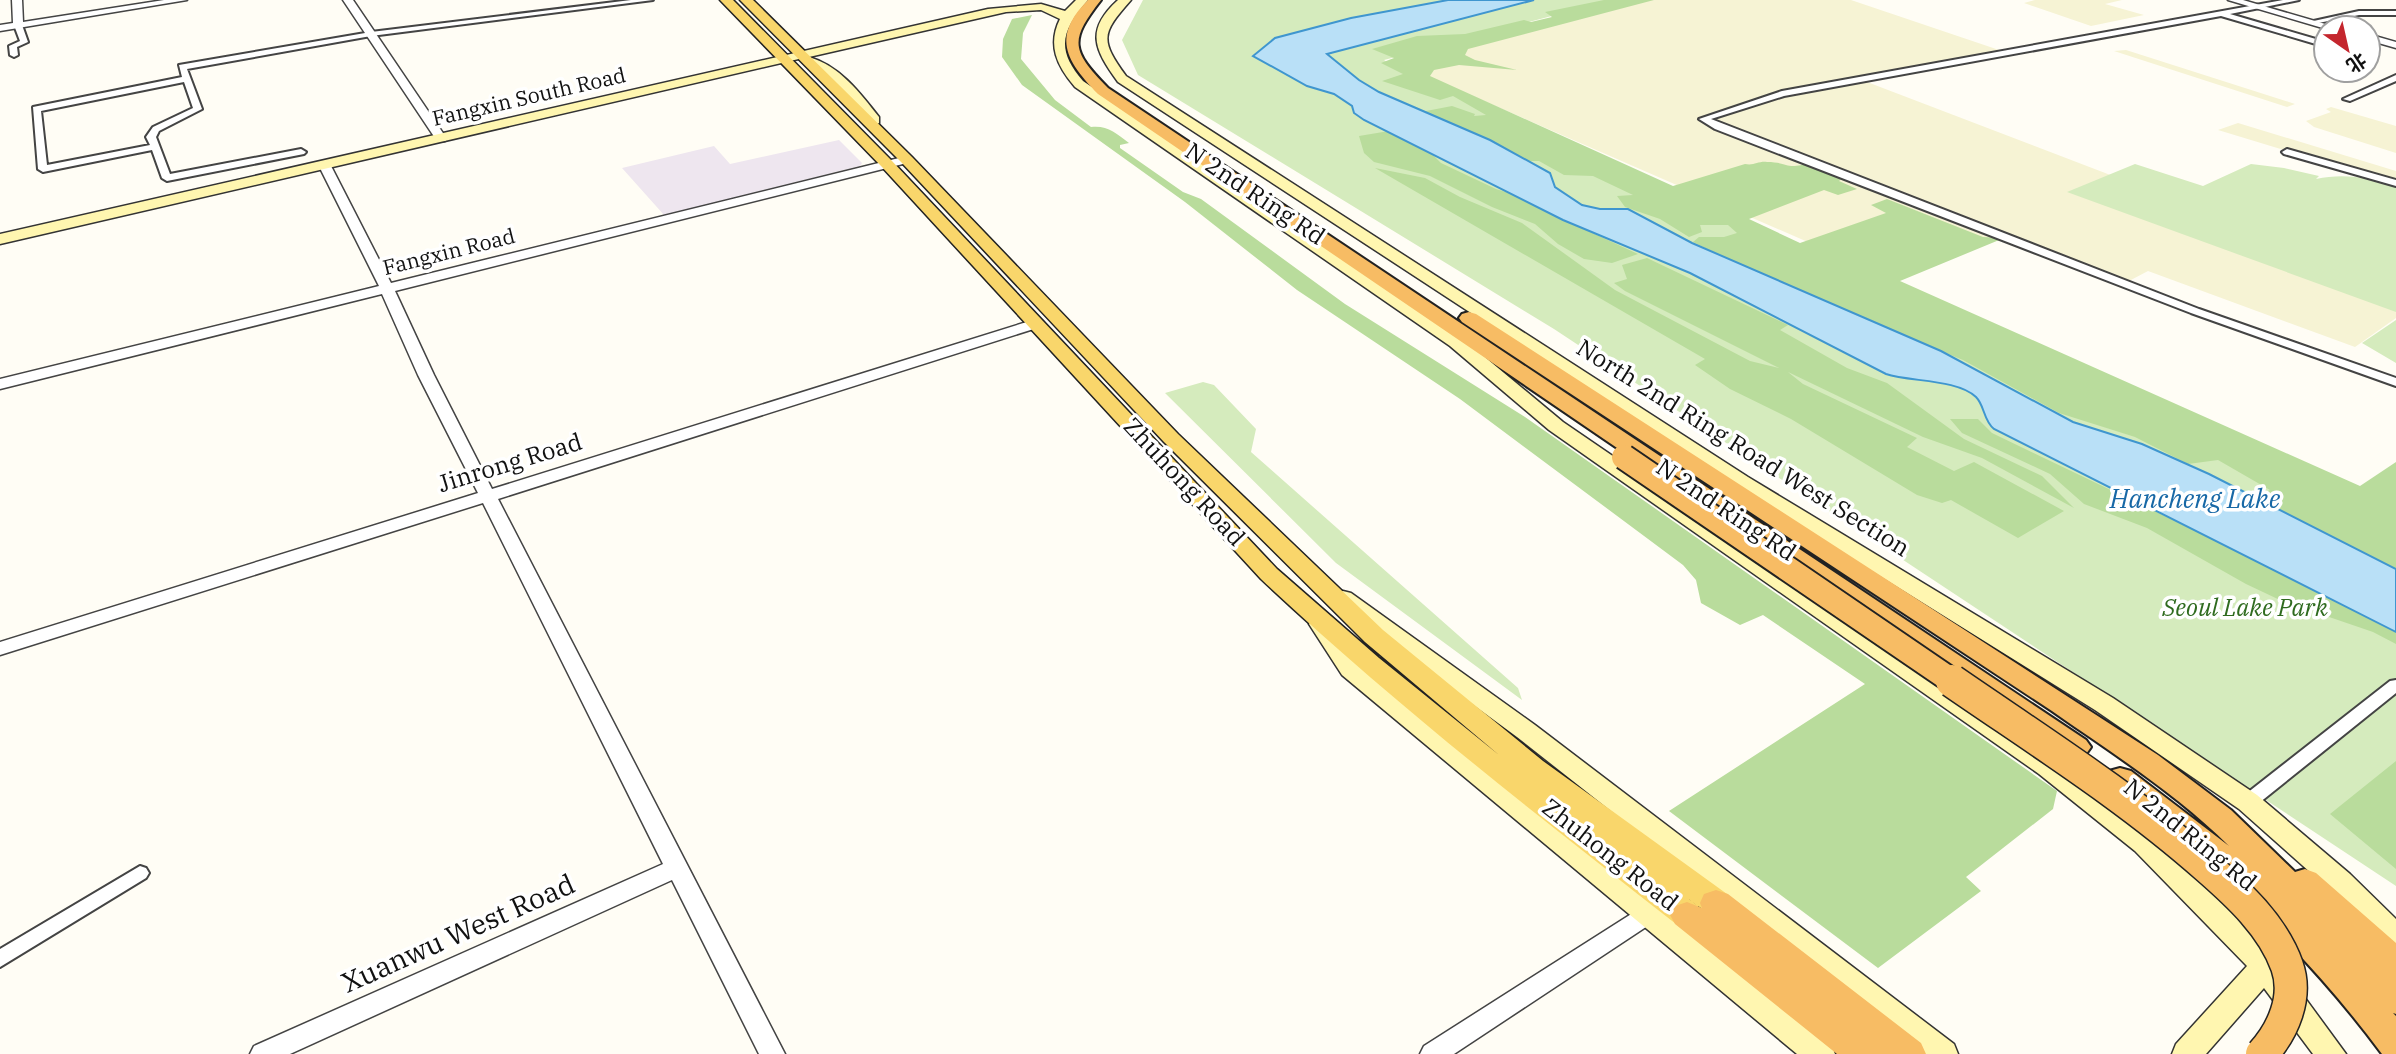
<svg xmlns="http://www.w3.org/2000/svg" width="2396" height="1054" font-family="'IBM Plex Serif','Noto Sans SC',serif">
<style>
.industrial{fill:#eee6ef}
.farmland{fill:#f6f3d4}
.green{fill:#d5ebbd}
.forest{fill:#b9dc9c}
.water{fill:#b9e0f7;stroke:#3f96cf;stroke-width:2}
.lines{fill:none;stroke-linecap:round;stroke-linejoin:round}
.minor-casing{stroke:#444;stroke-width:4}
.tertiary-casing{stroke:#444;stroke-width:3}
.secondary-casing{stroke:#333;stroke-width:3}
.primary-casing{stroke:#222;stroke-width:3}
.trunk-casing{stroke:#222;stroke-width:4}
.minor{fill:#fff;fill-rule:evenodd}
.tertiary{fill:#fff;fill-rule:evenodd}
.secondary{fill:#fff6b0;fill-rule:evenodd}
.primary{fill:#f9d66b;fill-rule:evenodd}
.trunk{fill:#f7bc64;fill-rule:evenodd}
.trunk-bridge-far1-casing{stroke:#222;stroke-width:28;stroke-linecap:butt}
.trunk-bridge-casing{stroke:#222;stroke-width:35;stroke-linecap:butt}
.trunk-bridge-far1{stroke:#f7bc64;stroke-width:24}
.trunk-bridge{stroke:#f7bc64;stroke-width:32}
.labels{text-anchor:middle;stroke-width:7;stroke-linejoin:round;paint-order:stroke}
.far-street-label{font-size:21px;fill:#111;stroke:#fff}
.street-label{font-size:24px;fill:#111;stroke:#fff}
.park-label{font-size:24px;font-style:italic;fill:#2f6b1f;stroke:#fff}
.water-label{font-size:26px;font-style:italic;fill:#1768a6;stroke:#fff}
.near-street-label{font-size:28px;fill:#111;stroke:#fff}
</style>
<rect width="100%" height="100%" fill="#fffdf5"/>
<path class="industrial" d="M 839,140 L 862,163 L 860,166 L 664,215 L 622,168 L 714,146 L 730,164 Z"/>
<path class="farmland" d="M 1633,0 L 1851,0 L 2002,51 L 1854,77 L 2113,176 L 2396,308 L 2396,318 L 2355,347 L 2148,271 L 2129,281 L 2006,233 L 1879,273 L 1392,61 Z
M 2035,0 L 2122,0 L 2105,4 L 2144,15 L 2091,26 L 2024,3 Z
M 2126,50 L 2295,104 L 2287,107 L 2114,51 Z
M 2331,107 L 2396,126 L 2396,153 L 2314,127 L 2306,121 L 2331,112 L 2326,109 Z
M 2238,123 L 2396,171 L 2396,184 L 2218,130 Z"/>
<path class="green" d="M 1143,0 L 1613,0 L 1384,60 L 1398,70 L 2396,514 L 2396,886 L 1554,329 L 1138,75 L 1122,40 Z
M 2135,164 L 2203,186 L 2251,164 L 2284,168 L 2319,176 L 2316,179 C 2344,173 2369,178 2396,185 L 2396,312 L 2067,192 Z
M 2396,320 L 2396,363 L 2362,343 Z
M 1203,382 L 1214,385 L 1256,429 L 1251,452 L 1518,688 L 1522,700 L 1336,563 L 1165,393 Z"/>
<path class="forest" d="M 1604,0 L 1654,0 L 1468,49 L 1465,55 L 1475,60 L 1517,70 L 1459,65 L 1434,70 L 1430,76 L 1673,186 L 1745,164 C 1754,166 1758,161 1767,162 C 1789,162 1786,171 1811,162 L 1846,175 L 1839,181 L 1857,189 L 1838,195 L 1824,190 L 1749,219 L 1800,243 L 1886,213 L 1871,205 L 1887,199 L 1983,237 L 2004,238 L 1900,281 L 2360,486 L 2396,462 L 2396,569 L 2249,499 L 2270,490 L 2218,460 L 2188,464 L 2135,437 L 2059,413 L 1963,360 L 1810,298 L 1693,242 L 1699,237 L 1724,237 L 1737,233 L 1728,225 L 1700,225 L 1702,232 L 1689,237 L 1660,219 L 1625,207 L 1617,196 L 1633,195 L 1593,176 L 1564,175 L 1539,161 L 1528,161 L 1494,142 L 1421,112 L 1452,106 L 1475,114 L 1474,116 L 1486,115 L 1453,96 L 1440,100 L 1382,81 L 1403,74 L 1381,63 L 1394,58 L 1372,49 L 1417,36 L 1465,34 L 1524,20 L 1531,22 L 1552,17 L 1545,12 Z
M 1032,15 L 1023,33 L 1021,59 L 1055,100 L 1091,127 C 1107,125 1116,133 1129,143 L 1120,145 L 1120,148 L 1183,192 L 1201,199 L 1345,304 L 1525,417 L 2057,791 L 2053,809 L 1966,877 L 1981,891 L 1878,968 L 1669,811 L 1865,684 L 1763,615 L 1740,625 L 1701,603 L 1696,580 L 1683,565 L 1460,399 L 1297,290 L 1185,202 L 1022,85 L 1002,57 L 1003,39 L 1012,19 Z
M 1389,131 L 1432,154 L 1441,163 L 1496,189 L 1532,200 L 1545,211 L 1638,254 L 1612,263 L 1584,259 L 1558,244 L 1535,224 L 1492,207 L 1430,176 L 1374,162 L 1364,153 L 1359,136 Z
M 1375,168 L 1425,178 L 1460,197 L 1522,223 L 1615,290 L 1750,361 L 1779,368 L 1625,291 L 1614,283 L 1627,279 L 1622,265 L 1647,258 L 1788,325 L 1780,330 L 1847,368 L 1887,383 L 1964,439 L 2042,476 L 2074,508 L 1982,458 L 1923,437 L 1788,372 L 1803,384 L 1917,438 L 1907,447 L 1954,471 L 1974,462 L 2064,511 L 2018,538 L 1951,500 L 1942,503 L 1917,495 L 1791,419 L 1730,389 L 1695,365 L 1705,359 Z
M 1950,419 L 1978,419 L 1992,433 L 2392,625 L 2396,628 L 2396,644 L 2373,632 L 2282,601 L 2246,584 L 2147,528 L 2084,504 L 2050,474 L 1962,433 Z
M 2396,761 L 2396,869 L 2330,814 Z"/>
<path class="water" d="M 1448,0 L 1534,0 L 1327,54 L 1359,80 L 1379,92 L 1490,140 L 1550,173 L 1555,187 L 1582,205 L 1600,209 L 1628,209 L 1692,243 L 1941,351 L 2073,422 L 2142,444 L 2209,474 L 2396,569 L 2396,632 L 1994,429 C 1983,420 1985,406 1976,397 C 1957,379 1910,382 1886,374 L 1690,273 L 1563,220 L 1364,120 L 1354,113 L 1352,106 L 1334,94 L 1307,86 L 1253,56 L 1275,38 L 1351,18 Z"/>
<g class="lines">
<g class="minor-casing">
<path id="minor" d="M 631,0 L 653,0 L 371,36 L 187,69 L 202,109 L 159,131 L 156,137 L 170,174 L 301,149 L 306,152 L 304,154 L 167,181 L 162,178 L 152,150 L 43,172 L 38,169 L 33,107 L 182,77 L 179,65 L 371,32 ZM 184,82 L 193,108 L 153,127 L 146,137 L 150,145 L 47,165 L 41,111 Z
M 2283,0 L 2299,0 L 2230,14 L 2326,42 L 2326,47 L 2221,16 L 1784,96 L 1711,119 L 2199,309 L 2396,378 L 2396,386 L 2191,313 L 1715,129 L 1699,119 L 1782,91 Z
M 2359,11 L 2396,11 L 2396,15 L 2359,15 L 2313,24 L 2309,22 Z
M 18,23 L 22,25 L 28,42 L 17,47 L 18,55 L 14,57 L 10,55 L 9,46 L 20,41 L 14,25 Z
M 2368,54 L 2372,55 L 2372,59 L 2368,59 Z
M 2396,75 L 2396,81 L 2350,101 L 2343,99 Z
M 2287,149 L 2396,180 L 2396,186 L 2284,154 L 2282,152 Z
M 2396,680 L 2396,693 L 2254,807 L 2248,809 L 2242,807 L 2239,802 L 2242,797 L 2390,681 Z
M 140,866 L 146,868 L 149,873 L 146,878 L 0,967 L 0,949 Z"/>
</g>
<g class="tertiary-casing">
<path id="tertiary" d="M 12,0 L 22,0 L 23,22 L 164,0 L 187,0 L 0,31 L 0,25 L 13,23 Z
M 343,0 L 353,0 L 447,139 L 445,141 L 437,141 Z
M 2228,0 L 2243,0 L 2339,28 L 2326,29 Z
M 2368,34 L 2396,42 L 2396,48 L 2368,40 Z
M 907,156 L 911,158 L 911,162 L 395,291 L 434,375 L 492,489 L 1030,321 L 1035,320 L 1042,324 L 1040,327 L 498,499 L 785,1054 L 759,1054 L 672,880 L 290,1054 L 250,1054 L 254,1046 L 663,864 L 483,503 L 0,655 L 0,642 L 478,493 L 418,375 L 382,294 L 0,389 L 0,379 L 379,286 L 319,166 L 325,162 L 331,166 L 391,283 Z
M 1647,904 L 1655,907 L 1659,914 L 1655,921 L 1454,1054 L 1420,1054 L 1424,1046 Z"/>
</g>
<g class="secondary-casing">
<path id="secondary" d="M 1076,0 L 1088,0 C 1062,30 1055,49 1083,81 L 1462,338 L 1563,422 L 2057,760 L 2155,837 L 2233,913 L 2275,957 L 2346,1054 L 2313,1054 L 2264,988 L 2206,1054 L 2172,1054 L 2176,1044 L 2247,966 L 2135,851 L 2039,774 L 1549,430 L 1450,346 L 1075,87 C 1057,66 1047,45 1060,19 L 1041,10 L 1006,12 L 809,57 C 840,66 860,93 879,117 L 879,123 L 872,127 L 867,126 L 865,118 L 832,79 L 804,63 L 803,58 L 0,244 L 0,234 L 988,9 L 1041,4 L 1065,11 Z
M 1118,0 L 1131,0 C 1102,33 1099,39 1126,76 L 1748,477 L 2113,698 L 2257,795 L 2350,874 L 2396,919 L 2396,949 L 2386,945 L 2330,890 L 2239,809 L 2095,710 L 1734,485 L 1118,82 C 1094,49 1085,30 1118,0 Z
M 1343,591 L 1351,593 L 1535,725 L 1954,1044 L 1958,1054 L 1920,1054 L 1517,737 L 1335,603 L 1332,598 L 1335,593 Z
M 1320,617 L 1328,619 L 1358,663 L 1831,1044 L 1835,1054 L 1797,1054 L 1342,675 L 1309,624 L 1312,619 Z"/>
</g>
<g class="primary-casing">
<path id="primary" d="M 720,0 L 733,0 L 892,161 L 1277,569 L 1379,658 L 1499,755 L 1365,642 L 1164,442 L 902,163 L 740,0 L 753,0 L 912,157 L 1178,434 L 1383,630 L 1543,761 L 1727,894 L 1731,903 L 1727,912 C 1709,918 1700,907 1686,897 L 1698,906 L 1702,915 L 1698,924 L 1687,927 L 1676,924 C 1534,813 1392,702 1261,579 L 882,167 Z"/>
</g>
<g class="trunk-casing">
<path id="trunk" d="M 1088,0 L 1101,0 C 1069,41 1071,50 1108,88 L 2086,740 L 2091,747 L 2086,754 L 2076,758 L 2066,754 L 1098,94 C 1066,61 1051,37 1088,0 Z
M 1469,312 L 1476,314 L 2158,755 L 2231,810 L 2295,872 L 2305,869 L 2316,873 L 2396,943 L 2396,1014 L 2393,1013 L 2396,1016 L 2396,1054 L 2382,1054 C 2305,950 2213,865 2109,787 L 2105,779 L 2109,771 L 2120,768 L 2131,771 L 2229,846 C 2177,794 2112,753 2052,711 L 1462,322 L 1459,318 L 1462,314 Z
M 1716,890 L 1728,894 L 1921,1043 L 1926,1054 L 1837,1054 L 1675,924 L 1670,915 L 1675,906 L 1687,902 L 1702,908 L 1700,903 L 1704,894 Z"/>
</g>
<use href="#minor" class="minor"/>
<use href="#tertiary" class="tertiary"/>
<use href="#secondary" class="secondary"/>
<use href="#primary" class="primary"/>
<use href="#trunk" class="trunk"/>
<g class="trunk-bridge-far1-casing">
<path id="trunk-bridge-far1" d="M 1624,457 L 1955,683"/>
</g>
<g class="trunk-bridge-casing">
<path id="trunk-bridge" d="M 1952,681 C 2039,741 2128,797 2207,867 C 2238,894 2273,926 2287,966 C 2298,997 2283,1031 2262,1054"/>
</g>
<use href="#trunk-bridge-far1" class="trunk-bridge-far1"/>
<use href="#trunk-bridge" class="trunk-bridge"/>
</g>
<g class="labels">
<g class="far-street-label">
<text transform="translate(529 97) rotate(-13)" y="7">Fangxin South Road</text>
<text transform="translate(449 252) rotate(-14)" y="7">Fangxin Road</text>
</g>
<g class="street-label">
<text transform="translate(1255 194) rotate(34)" y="8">N 2nd Ring Rd</text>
<text transform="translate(1743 448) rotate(32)" y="8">North 2nd Ring Road West Section</text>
<text transform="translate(510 463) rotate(-17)" y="8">Jinrong Road</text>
<text transform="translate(1184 482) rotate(47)" y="8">Zhuhong Road</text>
<text transform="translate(1726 510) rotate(34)" y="8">N 2nd Ring Rd</text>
<text transform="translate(2190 835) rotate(39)" y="8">N 2nd Ring Rd</text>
<text transform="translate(1610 855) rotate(38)" y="8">Zhuhong Road</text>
</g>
<g class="park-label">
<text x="2245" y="616">Seoul Lake Park</text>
</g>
<g class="water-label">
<text x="2195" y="508">Hancheng Lake</text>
</g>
<g class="near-street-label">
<text transform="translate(458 933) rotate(-24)" y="10">Xuanwu West Road</text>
</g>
</g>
<g transform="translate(2347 49) rotate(146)"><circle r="33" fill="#ffffff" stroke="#a0a0a0" stroke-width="2"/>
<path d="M0-5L12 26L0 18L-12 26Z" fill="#c4262e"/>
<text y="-10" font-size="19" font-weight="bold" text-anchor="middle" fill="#111111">北</text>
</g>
</svg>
